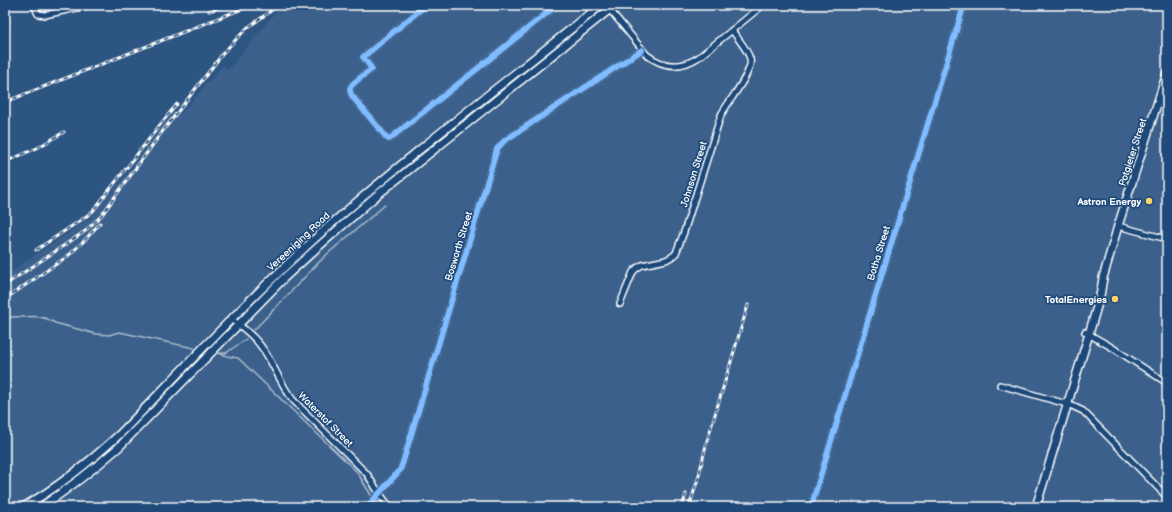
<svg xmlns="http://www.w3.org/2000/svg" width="1172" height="512" font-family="'Balsamiq Sans',sans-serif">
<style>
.built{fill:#3b618b}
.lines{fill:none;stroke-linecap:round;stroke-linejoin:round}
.stream{stroke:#acbcce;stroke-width:1.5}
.street-casing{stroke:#fff;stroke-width:8}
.secondary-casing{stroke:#fff;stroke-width:10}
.street{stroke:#1f4a7a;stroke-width:5}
.secondary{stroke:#1f4a7a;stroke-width:7}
.rail-casing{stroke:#fff;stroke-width:3}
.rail{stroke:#1f4a7a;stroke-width:1.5;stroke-dasharray:4.5;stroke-linecap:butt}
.cycleway-casing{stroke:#1f4a7a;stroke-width:8}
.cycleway{stroke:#80bcff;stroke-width:6}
.poi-dot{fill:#ffd166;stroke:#1f4a7a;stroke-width:1.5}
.labels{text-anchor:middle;stroke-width:3.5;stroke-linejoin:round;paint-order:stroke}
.street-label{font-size:10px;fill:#fff;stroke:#1f4a7a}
.poi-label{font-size:10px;font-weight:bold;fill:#fff;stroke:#1f4a7a;text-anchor:end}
</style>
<rect width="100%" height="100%" fill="#2c5582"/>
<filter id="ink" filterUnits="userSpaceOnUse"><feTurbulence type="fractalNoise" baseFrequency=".025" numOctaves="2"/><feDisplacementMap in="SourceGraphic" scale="8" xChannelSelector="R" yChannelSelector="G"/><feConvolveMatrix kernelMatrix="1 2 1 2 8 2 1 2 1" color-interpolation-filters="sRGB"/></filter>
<g filter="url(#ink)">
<path class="built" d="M 295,5 L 1167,5 L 1167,507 L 5,507 L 5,276 L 91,217 L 128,172 L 174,111 L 179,116 L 223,65 L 228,70 L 275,13 Z"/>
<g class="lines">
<path class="stream" d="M 8,318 C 14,316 18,317 24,317 C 36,316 44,316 55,323 L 96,334 L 109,335 L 119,332 L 124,333 L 194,348
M 254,330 L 325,256 L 385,205
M 218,353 L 227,356 L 238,358 L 357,472 L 371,495
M 220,353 L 226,353 L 246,339"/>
<g class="street-casing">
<path id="street" d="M 34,5 L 38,14 L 45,15 L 90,5
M 426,5 L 363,57 L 372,69 C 367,73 350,84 350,89 C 350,92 351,94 352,96 L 387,138 L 389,139 L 392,137 L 552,9
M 606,5 L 647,55 C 664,68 681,69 699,57 L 763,5
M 5,15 L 6,21 L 5,25
M 1118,226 L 1167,239
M 620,304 L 633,272 L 637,268 L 642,265 L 666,260 L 673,256 L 676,253 L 684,232 L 721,115 C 727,103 754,71 750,59 C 748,50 737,38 732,30
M 231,319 C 244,328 257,339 265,352 C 275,367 281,385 293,400 L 367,474 L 379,493 L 390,507
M 1085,332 L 1113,348 L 1167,383
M 1000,385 L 1070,405 L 1083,411 L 1167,497
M 367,507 L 400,470 L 403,462 L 497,149 L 504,141 L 642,50
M 811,507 L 964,5
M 1167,507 L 1167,505"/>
</g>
<g class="secondary-casing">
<path id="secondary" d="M 23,507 C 59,487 91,461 121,433 C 186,366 250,297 320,234 C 410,154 507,81 601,5
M 41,507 C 68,489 94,469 119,447 L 284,278 L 318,247 L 376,196 L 615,5
M 1036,507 L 1089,334 L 1100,296 L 1103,278 L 1118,226 L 1167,73"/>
</g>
<use href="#street" class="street"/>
<use href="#secondary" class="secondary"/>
<g class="rail-casing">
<path id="rail" d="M 209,11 L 225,5
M 5,102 L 252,5
M 5,162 L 37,148 L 64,132
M 36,250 L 84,218 L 93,211 L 163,121 L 177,104
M 5,285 L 84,232 L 101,216 L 162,132 L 224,52 L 247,28 L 279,5
M 5,299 L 68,256 L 84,241 L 100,223
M 682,507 L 686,494
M 689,507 L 698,479 L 707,441 L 748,305"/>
</g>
<use href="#rail" class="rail"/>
<g class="cycleway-casing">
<path id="cycleway" d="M 426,5 L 363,57 L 372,69 C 367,73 350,84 350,89 C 350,92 351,94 352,96 L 387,138 L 389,139 L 392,137 L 552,9
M 367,507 L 400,470 L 403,462 L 497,149 L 504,141 L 642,50
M 811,507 L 964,5"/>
</g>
<use href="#cycleway" class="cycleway"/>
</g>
</g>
<g class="poi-dot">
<circle cx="1149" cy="201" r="4"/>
<circle cx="1115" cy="299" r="4"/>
</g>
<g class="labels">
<g class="street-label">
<text transform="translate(1132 152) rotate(-72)" y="4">Potgieter Street</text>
<text transform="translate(693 174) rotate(-73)" y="4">Johnson Street</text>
<text transform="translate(298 241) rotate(-43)" y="4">Vereeniging Road</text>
<text transform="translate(458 246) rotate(-73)" y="4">Bosworth Street</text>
<text transform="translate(878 253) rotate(-73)" y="4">Botha Street</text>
<text transform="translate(326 419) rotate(45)" y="4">Waterstof Street</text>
</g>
<g class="poi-label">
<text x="1141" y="205">Astron Energy</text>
<text x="1107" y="303">TotalEnergies</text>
</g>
</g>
<rect width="1172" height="512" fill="none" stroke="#1f4a7a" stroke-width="20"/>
<rect x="10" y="10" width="1152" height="492" fill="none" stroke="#fff" stroke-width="1.5" filter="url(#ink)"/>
</svg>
